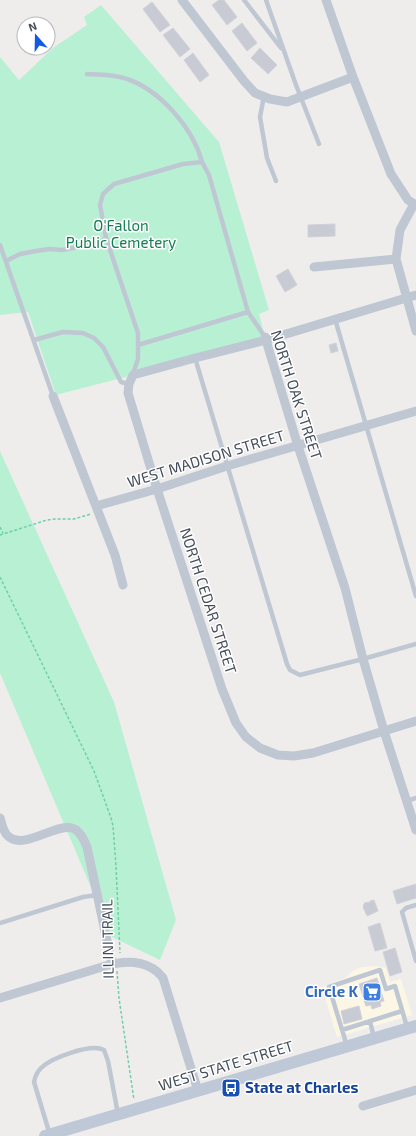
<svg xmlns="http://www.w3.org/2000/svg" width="416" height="1136" font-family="'Exo 2',sans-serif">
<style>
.commercial{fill:#fcf7e4}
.green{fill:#b8f0d3}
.building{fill:#c8cbd3;stroke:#d0d2d9}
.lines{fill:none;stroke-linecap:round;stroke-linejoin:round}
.path{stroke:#6fcfa8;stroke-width:1.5;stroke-dasharray:3 2;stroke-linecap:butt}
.service{stroke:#bfc7d3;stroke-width:4.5}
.minor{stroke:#bfc7d3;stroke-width:9}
.secondary{stroke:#bec8d7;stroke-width:12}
.labels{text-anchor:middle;stroke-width:3;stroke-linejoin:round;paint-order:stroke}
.park-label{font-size:15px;fill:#137e52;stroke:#fff}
.street-label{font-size:15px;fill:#444e5a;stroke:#fff}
.shop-label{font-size:15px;font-weight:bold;fill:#366cbe;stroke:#fff;text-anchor:end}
.transit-label{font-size:15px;font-weight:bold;fill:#164399;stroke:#fff;text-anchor:start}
</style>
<rect width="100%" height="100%" fill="#efedec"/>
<path class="commercial" d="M 377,966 L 386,968 L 390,982 L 401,979 L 412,1015 L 337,1037 L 322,987 L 345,978 L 354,970 L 362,967 Z"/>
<path class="green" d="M 101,5 L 219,142 L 269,310 L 259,314 L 265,337 L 133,375 L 56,395 L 28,312 L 0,315 L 0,57 L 19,80 L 53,48 L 87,25 L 84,17 Z
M 0,451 L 114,702 L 176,920 L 160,960 L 112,937 L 0,673 Z"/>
<path class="building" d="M 219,0 L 224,0 L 237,17 L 227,25 L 212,5 Z
M 152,2 L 170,25 L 160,32 L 143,9 Z
M 242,23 L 257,43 L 247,51 L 232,31 Z
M 173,28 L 190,49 L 180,57 L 163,35 Z
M 260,48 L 277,65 L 268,74 L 251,58 Z
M 193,53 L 209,75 L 200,82 L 184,60 Z
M 335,224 L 335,236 L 308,237 L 308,225 Z
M 288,269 L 297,285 L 285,292 L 276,276 Z
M 336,343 L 338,351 L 331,353 L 329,345 Z
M 416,884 L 416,898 L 397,904 L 393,891 Z
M 374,900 L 378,911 L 367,916 L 363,907 L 364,906 L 363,905 L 365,904 L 364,903 L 370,902 L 370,901 Z
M 380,923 L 387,948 L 375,951 L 368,927 Z
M 395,948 L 402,972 L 390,976 L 383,952 Z
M 377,978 L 384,1001 L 380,1002 L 381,1006 L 372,1009 L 371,1005 L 366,1006 L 359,984 Z
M 359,1006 L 362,1019 L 344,1024 L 341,1011 Z"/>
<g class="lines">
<path class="path" d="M 0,527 L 3,533
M 0,535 L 47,520 L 55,519 L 74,519 L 91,514
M 0,577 L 94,771 L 111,818 L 113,826 L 116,866 L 120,953
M 117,971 L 119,998 L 134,1100"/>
<path class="service" d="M 244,0 L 281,48
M 266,0 L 296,85 L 319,144
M 87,74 C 101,75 114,74 127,79 C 160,90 193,128 202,162
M 264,96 L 260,117 L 267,158 L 276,181
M 0,245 L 53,396
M 6,261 L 20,254 L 36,251 L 50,249 L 62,250 L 95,244 L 106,238
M 335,319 L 416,596
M 34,340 L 63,332 L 83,333 L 94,338 L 103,347 L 121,382 L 129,384
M 138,345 L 248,312
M 195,358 L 287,664 L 290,670 L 300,675 L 363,659 L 416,644
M 133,374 L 138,359 L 138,333 L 106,238 L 100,205 L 103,194 L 114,184 L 183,164 L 202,162 L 209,175 L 248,312 L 265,337
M 407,801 L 416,798
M 0,923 L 83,897 L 97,895
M 416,961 L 402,912 L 406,908 L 416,905
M 370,1021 L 374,1038
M 342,1030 L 402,1011
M 347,1046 L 329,987 L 380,970 L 386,989 L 395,986 L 407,1027
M 50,1135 L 34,1082 C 35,1077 37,1072 41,1068 C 51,1058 91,1043 104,1050 L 108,1061 L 118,1114"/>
<path class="minor" d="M 182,0 L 244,81 L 255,93 L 270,99 L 287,102 L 353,77
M 326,0 L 353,77 L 391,174 L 408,200 L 416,205
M 414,204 L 400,230 L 396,259 L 416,331
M 314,267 L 396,259
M 416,295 L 266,340 L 195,358 L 133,375 L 129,384 L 128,393 L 157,489 L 222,689 L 236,723 L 246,737 L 260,748 L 278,755 L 294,756 L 313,753 L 416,721
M 265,337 L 298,446 L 345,588 L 363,659 L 384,731 L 416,830
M 53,396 L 115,555 L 123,585
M 96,506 L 157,489 L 227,466 L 416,411
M 0,818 C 2,824 3,831 7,835 C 22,852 55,823 72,828 C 80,830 84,840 87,847 L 112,964
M 0,998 L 112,964 C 131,960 151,962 163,978 L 198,1091
M 363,1106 L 416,1090"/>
<path class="secondary" d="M 45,1136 L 416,1026"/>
</g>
<defs>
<g id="supermarket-square" transform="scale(1)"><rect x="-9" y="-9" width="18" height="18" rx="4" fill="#3f7fe0" stroke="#fff"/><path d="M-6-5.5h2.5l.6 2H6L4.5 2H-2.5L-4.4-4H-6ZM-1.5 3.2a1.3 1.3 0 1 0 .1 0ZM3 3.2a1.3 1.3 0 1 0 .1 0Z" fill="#fff"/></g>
<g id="bus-square" transform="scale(1)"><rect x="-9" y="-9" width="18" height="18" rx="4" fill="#1a4fb4" stroke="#fff"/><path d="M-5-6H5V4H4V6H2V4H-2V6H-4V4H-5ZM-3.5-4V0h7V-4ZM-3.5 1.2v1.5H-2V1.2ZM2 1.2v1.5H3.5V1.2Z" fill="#fff"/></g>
</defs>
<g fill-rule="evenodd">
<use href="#supermarket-square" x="372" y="992"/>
<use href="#bus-square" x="231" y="1088"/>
</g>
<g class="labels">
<g class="park-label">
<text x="121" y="231">O'Fallon<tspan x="121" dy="17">Public Cemetery</tspan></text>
</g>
<g class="street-label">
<text transform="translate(296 395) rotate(72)" y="5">NORTH OAK STREET</text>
<text transform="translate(206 459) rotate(-17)" y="5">WEST MADISON STREET</text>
<text transform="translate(208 601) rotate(72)" y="5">NORTH CEDAR STREET</text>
<text transform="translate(108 939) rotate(-91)" y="5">ILLINI TRAIL</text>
<text transform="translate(226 1066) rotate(-17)" y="5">WEST STATE STREET</text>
</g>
<g class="shop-label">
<text x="358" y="997">Circle K</text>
</g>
<g class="transit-label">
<text x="245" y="1093">State at Charles</text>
</g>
</g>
<g transform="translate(36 36) rotate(340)"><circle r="19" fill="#ffffff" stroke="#b4b8bd"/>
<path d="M0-3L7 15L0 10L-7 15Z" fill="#125ae3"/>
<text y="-6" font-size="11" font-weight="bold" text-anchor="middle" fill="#444e5a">N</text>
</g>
</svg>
